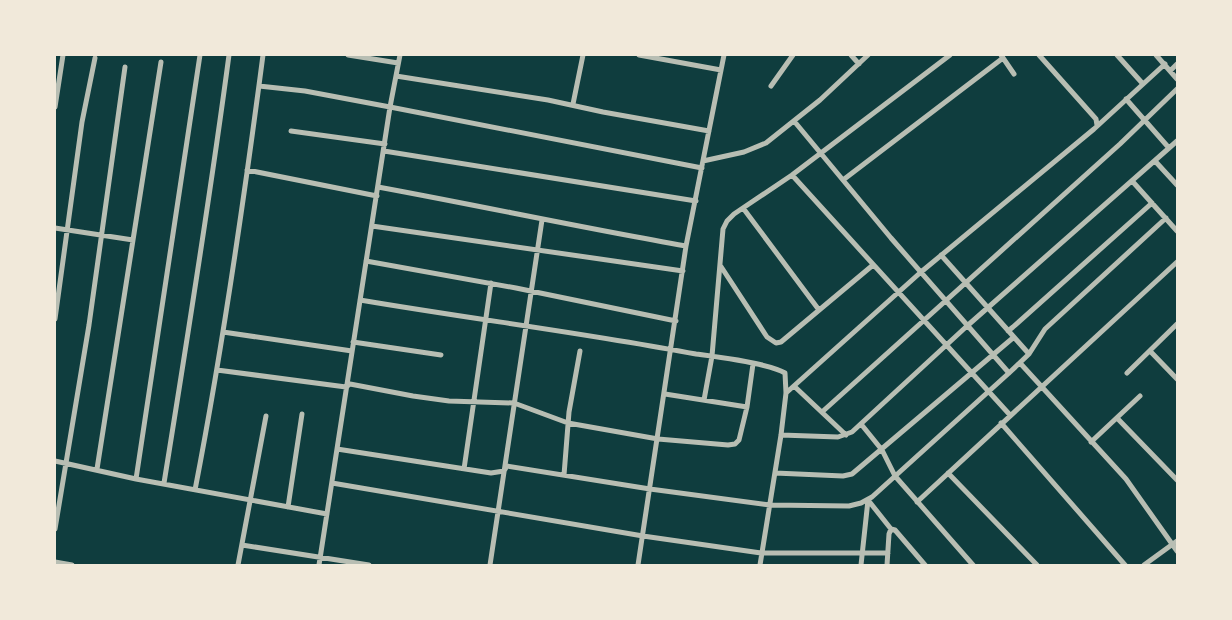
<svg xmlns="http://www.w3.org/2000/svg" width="1232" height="620" font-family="Roboto,sans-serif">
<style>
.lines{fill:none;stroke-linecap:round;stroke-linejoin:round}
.minor{stroke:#b8beb3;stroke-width:5}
</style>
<rect width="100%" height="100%" fill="#0f3d3e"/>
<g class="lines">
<path class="minor" d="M 348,55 L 398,63
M 639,55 L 721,70
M 851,55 L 859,64
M 1001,55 L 1014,74
M 1039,55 L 1096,119 L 1097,125
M 1117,55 L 1143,84
M 1156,55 L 1177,79
M 1170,71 L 1177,64
M 396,76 L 548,100 L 603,112 L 709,131
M 259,86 L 305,91 L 390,107 L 702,168
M 771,86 L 793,55
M 1126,99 L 1169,148
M 573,104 L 583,55
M 55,107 L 63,55
M 794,121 L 891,238 L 1009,373
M 291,131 L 385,144
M 384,151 L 696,201
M 703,161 L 744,152 L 766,143 L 820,100 L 868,55
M 1155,161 L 1177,185
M 247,170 L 377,196
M 792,175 L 1010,415
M 843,180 L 1003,58
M 1133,182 L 1177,231
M 378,187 C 481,206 583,228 686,246
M 743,208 L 819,310
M 372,226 L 683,271
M 55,228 L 133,240
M 941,255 L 1029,354
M 366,261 L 516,288 L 676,321
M 720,265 L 767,337 L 776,343 L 781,342 L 873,265
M 360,300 C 472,319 585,333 696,354 C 718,357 768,363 785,373 L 786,393 L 781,435 L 760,565
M 55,319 L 82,122 L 95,58
M 1008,331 L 1013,327 L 1152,203
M 223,332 L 352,351
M 353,342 L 441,355
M 1150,351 L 1177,379
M 1020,363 L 1126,479 L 1177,551
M 217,370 L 346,387 L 350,384 L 413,396 L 449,401 L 514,403 L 568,423 L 658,439 L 728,445 L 735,444 L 739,440 L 747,407 L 753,364
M 1127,373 L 1177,324
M 794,386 L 846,435
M 786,393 L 921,272 L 1094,129 L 1165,64
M 665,394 L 747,407
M 704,400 L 712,356 L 723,229 L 727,221 L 734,214 L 792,175 L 950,55
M 822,412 L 1120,144 L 1177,89
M 1117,418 L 1177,480
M 1001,423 L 1125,565
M 861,424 L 882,450 L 895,476 L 973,565
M 781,435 L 838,437 L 852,432 L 967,326 L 1177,141
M 1091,442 L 1140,396
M 337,449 L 491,473 L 504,471 L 507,466 L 650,489 L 770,505 L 849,506 L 861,503 L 872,497 L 1009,373 L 1029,354 L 1045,329 L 1166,218
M 55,461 L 136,479 L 327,514
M 97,469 L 161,62
M 464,469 L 491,283
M 775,473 L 843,476 L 852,474 L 1014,337
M 948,473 L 1037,565
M 564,475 L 569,412 L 580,351
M 136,479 L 200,55
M 164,483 C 187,341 210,198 229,55
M 332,483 L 643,536 L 761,553 L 888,553
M 195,490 C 223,346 244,200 263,55
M 868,500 L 891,529
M 917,502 L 1177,262
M 288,507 L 302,414
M 55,529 L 89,325 L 125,67
M 242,545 L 369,565
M 55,562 L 72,565
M 238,565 L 266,416
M 319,565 L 390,107 L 400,55
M 490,565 L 542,220
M 638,565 L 686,246 L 724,55
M 861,565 L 868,500
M 887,565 L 889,534 L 891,529 L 895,530 L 925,565
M 1144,565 L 1177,541"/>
</g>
<rect width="1232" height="620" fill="none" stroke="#f1e9da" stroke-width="112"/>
</svg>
